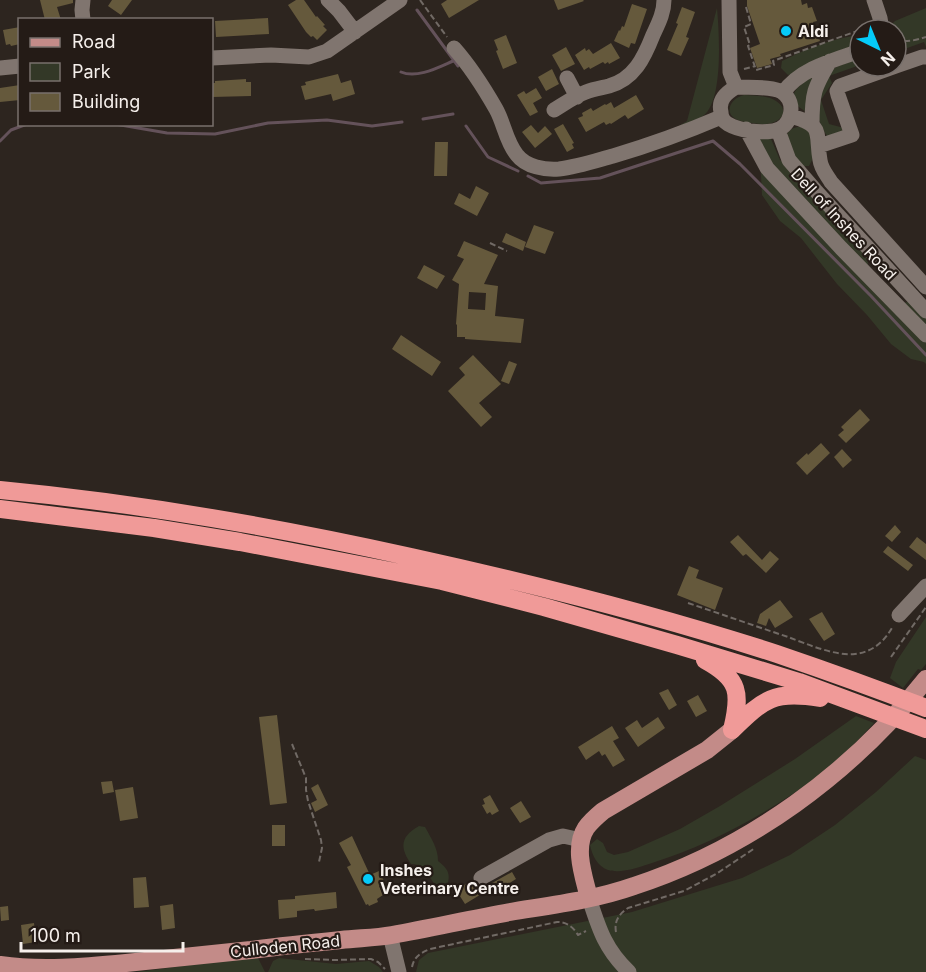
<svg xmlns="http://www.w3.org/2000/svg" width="926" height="972" font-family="Inter,sans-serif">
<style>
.green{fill:#333827}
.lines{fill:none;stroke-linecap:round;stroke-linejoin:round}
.stream{stroke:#64525a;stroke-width:3}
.building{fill:#65593c;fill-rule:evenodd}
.path{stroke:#716a65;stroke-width:2;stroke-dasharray:6 3;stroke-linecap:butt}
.minor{stroke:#80756f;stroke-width:15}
.major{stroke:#c38b88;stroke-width:18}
.highway{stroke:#f09a98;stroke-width:18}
.poi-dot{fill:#05cbf9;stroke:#241b16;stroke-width:2}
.labels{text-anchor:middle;stroke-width:4.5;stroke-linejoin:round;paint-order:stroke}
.poi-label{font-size:16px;font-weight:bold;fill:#f6f0ec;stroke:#241b16;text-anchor:start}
.street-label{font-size:16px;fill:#f6f0ec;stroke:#241b16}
</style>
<rect width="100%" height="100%" fill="#2d251f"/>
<path class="green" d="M 717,8 C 719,31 724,101 703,116 C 694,123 680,127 669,132 L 687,121 Z
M 926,8 L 926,47 L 924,42 L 896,52 L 896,30 L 889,30 L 889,27 L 895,21 Z
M 853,36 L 857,41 L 850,52 L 799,73 L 788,75 L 781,68 L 782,61 C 804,50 828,40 853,36 Z
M 860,58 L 860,65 L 829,76 L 832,83 L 821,100 L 829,124 L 844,128 L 845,130 L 828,137 L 825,133 L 818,118 L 816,102 L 831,70 L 839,66 Z
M 818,73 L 807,112 C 778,97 802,83 818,73 Z
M 744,95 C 753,96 768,95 776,101 C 792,111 779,126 761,124 C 754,123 745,123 738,120 C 723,114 730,98 744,95 Z
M 797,127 L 803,127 L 810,133 L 813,158 L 809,166 L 802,166 L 792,156 L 787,134 L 791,129 Z
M 759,138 L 771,139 L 780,160 L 786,163 L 867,254 L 869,273 L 900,304 L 911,301 L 926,317 L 926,364 L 924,362 L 911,359 L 891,344 L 867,315 L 837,284 L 801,238 L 780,221 L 762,195 Z
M 926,617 L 926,664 L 921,670 L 918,669 L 903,688 L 890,678 L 896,662 Z
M 856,716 L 874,723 C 859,739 843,757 825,771 C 773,810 715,843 652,863 C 640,867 621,874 608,870 C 597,866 592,855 590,845 L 597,839 L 603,843 L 607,852 L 614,855 L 628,852 L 680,829 L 720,806 L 795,759 Z
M 915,756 L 926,760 L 926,972 L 416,972 L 419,960 L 428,953 L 632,912 L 742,878 L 790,855 L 835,825 L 876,792 Z
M 419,826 L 425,827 C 431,838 438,848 438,861 C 448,869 451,873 447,886 L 440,889 C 428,880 426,863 411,864 C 399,847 401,836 419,826 Z
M 252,957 L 258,958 L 265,972 L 136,972 Z
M 279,958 L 336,964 L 369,961 L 379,967 L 383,972 L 268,972 L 273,961 Z"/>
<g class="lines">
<path class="stream" d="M 417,10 L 458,66
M 401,72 C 417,79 439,67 453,61
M 423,119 L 453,114
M 115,124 L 167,133 L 215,134 L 268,123 L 327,120 L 372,126 L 402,122
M 466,126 L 488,157 L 518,171
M 0,141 L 11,130 L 27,124
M 528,176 L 541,183 L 600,178 L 713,141 L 740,164 L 871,296 L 926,355"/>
</g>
<path class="building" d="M 40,0 L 73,0 L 73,3 L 57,7 L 61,20 L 45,20 Z
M 112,0 L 132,0 L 121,15 L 108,6 Z
M 296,0 L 304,0 L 316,17 L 317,16 L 325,25 L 323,26 L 327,30 L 317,40 L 313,36 L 311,37 L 306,32 L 288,5 Z
M 447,0 L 479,0 L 449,18 L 441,4 Z
M 554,0 L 583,0 L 584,1 L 558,10 Z
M 747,0 L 801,0 L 802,5 L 807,3 L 808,8 L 812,7 L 817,21 L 813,22 L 820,41 L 780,54 L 781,56 L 770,59 L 772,64 L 757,68 L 750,48 L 760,44 L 747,6 Z
M 632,4 L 647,9 L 635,44 L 631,43 L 629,48 L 614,41 L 619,30 L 620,31 L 622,26 L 624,27 Z
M 682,7 L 695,12 L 686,37 L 689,38 L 681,56 L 667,50 L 678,24 L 676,23 Z
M 268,18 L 269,34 L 216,37 L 215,21 Z
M 20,27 L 20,44 L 11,46 L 10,44 L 6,45 L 3,30 Z
M 506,35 L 517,63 L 503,69 L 496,51 L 498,50 L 494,40 Z
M 611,43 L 620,58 L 609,64 L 608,62 L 605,64 L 603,62 L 590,69 L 589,67 L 584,70 L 575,55 L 585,48 L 586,51 L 589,49 L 593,54 Z
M 566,47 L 575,64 L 561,71 L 552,55 Z
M 552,69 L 559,84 L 546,91 L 538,77 Z
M 338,74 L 341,83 L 351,80 L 355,94 L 333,101 L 331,94 L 305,100 L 301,86 L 306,85 L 305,82 Z
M 246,79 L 246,82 L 251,82 L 251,96 L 212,97 L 212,83 L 215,83 L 215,81 Z
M 20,85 L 20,100 L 0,102 L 0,88 Z
M 536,88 L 542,98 L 533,103 L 538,112 L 530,116 L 517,95 L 524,91 L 526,94 Z
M 636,95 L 644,109 L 628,119 L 625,115 L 611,124 L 610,123 L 606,125 L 604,122 L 586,132 L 578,118 L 583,116 L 582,113 L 591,108 L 593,111 L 605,104 L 606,105 L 611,102 L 614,108 Z
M 563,124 L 574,143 L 572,144 L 574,148 L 567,152 L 554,129 Z
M 531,125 L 538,133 L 545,126 L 552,134 L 535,148 L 522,132 Z
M 435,142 L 448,142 L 447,176 L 434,176 Z
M 476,186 L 489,193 L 477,216 L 454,204 L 459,193 L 470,199 Z
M 534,225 L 554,232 L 545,254 L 525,247 Z
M 506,233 L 526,242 L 523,251 L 502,242 Z
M 464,241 L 498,255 L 484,284 L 498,286 L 495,316 L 524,319 L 521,343 L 465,339 L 465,337 L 457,337 L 457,325 L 456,324 L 459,284 L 452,280 L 464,259 L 457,256 ZM 469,292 L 486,293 L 485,310 L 468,309 Z
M 424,265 L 445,276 L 437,289 L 417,278 Z
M 401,335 L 441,362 L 432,376 L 392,349 Z
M 473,355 L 501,384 L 479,403 L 492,417 L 481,427 L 448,391 L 465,375 L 459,368 Z
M 509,361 L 517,364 L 509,384 L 501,381 Z
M 860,409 L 870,420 L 846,443 L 838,435 L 844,430 L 841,427 Z
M 821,443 L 830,453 L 807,475 L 796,463 L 807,453 L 808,455 Z
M 842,449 L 852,460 L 843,468 L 834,457 Z
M 895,525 L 901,532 L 892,542 L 885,536 Z
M 738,535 L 762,560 L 770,551 L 779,559 L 766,573 L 746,554 L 743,556 L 730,542 Z
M 917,537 L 926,544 L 926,560 L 909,547 Z
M 888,546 L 913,565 L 908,571 L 883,552 Z
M 689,566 L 699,570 L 696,578 L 723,588 L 715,610 L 677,595 Z
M 780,600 L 793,617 L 775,628 L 769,618 L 766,626 L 757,623 L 760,614 Z
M 822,612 L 835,634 L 824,641 L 809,619 Z
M 668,689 L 677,705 L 669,710 L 659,693 Z
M 698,695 L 707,711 L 696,717 L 687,701 Z
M 277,715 L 287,803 L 270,805 L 259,717 Z
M 658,717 L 665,728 L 638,747 L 625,728 L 637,720 L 642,728 Z
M 612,726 L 619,738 L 613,741 L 625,760 L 613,767 L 605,754 L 602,756 L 599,751 L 586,760 L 578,747 Z
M 112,781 L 114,792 L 103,794 L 101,782 Z
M 318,784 L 328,805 L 315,812 L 311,803 L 317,800 L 311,788 Z
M 133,787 L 138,818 L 120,821 L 115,790 Z
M 490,795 L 499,811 L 492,815 L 490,812 L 487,814 L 482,805 L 485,804 L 483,799 Z
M 521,801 L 531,817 L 520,823 L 510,808 Z
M 272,825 L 285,825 L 285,846 L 272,846 Z
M 352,836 L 370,875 L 379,871 L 385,883 L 379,886 L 383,895 L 377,899 L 378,902 L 369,906 L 368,904 L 366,905 L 347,867 L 351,865 L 339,843 Z
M 512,872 L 516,879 L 498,890 L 497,888 L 490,892 L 488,890 L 465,904 L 456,890 L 472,880 L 477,887 L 485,887 Z
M 146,877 L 149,907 L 134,908 L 133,878 Z
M 336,892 L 337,908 L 315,911 L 314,909 L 297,911 L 297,917 L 279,919 L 278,900 L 295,899 L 295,896 Z
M 173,904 L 175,928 L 162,930 L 160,906 Z
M 8,906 L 9,920 L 1,921 L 0,907 Z
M 34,923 L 36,942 L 23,944 L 21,925 Z"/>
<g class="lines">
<path class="path" d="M 420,0 L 447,37
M 746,7 L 751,24 L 744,27 L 750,45 L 748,46 L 756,70 L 774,65 L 773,61 L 860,30
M 861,30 L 868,23
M 896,37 C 904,44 916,40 926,37
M 744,69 L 755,66
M 490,243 L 507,251
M 688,603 C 721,614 755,626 788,637 C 807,644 834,656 855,654 C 873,652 885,641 893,626
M 891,657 L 926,607
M 292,744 L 306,778 L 306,790 L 308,801 L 321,840 L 322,848 L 319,862
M 616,932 C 614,921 619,914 628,908 L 684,891 L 716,874 L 755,848
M 305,959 L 335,960 L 371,959 L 378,962 L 385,969
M 412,967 C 414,957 420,953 430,949 L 557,922 C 567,922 573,927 578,935 L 586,931"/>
<path class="minor" d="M 328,0 L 339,11 L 355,32
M 729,0 L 730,72 L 736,87
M 874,0 L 880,18 L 882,30
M 83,20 L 82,10 L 83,0
M 454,48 C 470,66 484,88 496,109 C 504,123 506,142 517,155 C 526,167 545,170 559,169 C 577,167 595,161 613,156 C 650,145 686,132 721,117
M 212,58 L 271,55 L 309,57 L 327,51 L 400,0
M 896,66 L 922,57 L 926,57
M 0,68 L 20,66
M 567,78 L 577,97
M 736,87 C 748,88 773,86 782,92 C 798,103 791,129 773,131 C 759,133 740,131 728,124 C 723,121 721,117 721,112 C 718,100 726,93 736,87 Z
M 783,93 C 799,69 834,60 860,51
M 554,110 C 564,104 575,96 586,92 C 594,89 601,88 609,86 C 634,79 644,58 653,35 C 658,24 664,13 664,0
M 791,116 C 825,126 815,132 820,160 C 821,169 827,175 831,182 L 926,287
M 812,125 C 812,93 814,88 830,61
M 746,129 L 767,168 L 841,248 L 926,335
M 778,130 L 789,160 L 815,190 L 926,311
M 819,146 L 852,135 L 838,95 L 837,91 L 840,86 L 896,66
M 899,615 L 926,586
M 481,878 L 549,840 L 563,836 L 581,840
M 589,898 C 599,929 605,949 629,972
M 390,935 L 399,972"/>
<path class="major" d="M 589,898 C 584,877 573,848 586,828 C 591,821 597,816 603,811 L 707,750 L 732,730
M 0,965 C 41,971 84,967 126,963 C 168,959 209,954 251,950 C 281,946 311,943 341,940 C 358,938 375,938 392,935 C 431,928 471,919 510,912 C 552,905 594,900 634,886 C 748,849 852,773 926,679"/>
<path class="highway" d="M 0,490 C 138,503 276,527 411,557 C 534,584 657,615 777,654 C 827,671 877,689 926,708
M 0,509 L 154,528 L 240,542 L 442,581 L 544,607 L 677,645 L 799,682 L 926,729
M 705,660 C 740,679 741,693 732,730
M 732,730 C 764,699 774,690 820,698"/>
</g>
<g class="poi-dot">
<circle cx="786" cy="31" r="6"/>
<circle cx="368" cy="879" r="6"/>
</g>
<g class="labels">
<g class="poi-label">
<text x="798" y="37">Aldi</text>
<text x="380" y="876">Inshes<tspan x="380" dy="18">Veterinary Centre</tspan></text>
</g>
<g class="street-label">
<text transform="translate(844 224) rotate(47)" y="6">Dell of Inshes Road</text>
<text transform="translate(285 946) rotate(-6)" y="6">Culloden Road</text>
</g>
</g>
<rect x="18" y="18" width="195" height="108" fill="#241b16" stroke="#78706c" stroke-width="1.5"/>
<rect x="30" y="38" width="30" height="9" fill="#c38b88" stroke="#78706c" stroke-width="1.5"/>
<text x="72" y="48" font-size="18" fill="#f6f0ec">Road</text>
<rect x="30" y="63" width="30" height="18" fill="#333827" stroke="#78706c" stroke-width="1.5"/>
<text x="72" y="78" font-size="18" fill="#f6f0ec">Park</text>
<rect x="30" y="93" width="30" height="18" fill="#65593c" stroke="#78706c" stroke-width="1.5"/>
<text x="72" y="108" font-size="18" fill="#f6f0ec">Building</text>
<g transform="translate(878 48) rotate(137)"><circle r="28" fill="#241b16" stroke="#78706c" stroke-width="1.5"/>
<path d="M0-4.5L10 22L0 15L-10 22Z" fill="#05cbf9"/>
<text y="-9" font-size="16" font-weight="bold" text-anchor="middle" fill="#f6f0ec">N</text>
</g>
<path d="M21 942v9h162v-9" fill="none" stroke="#f6f0ec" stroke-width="3"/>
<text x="30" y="942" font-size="18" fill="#f6f0ec" stroke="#241b16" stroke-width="4.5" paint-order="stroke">100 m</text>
</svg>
